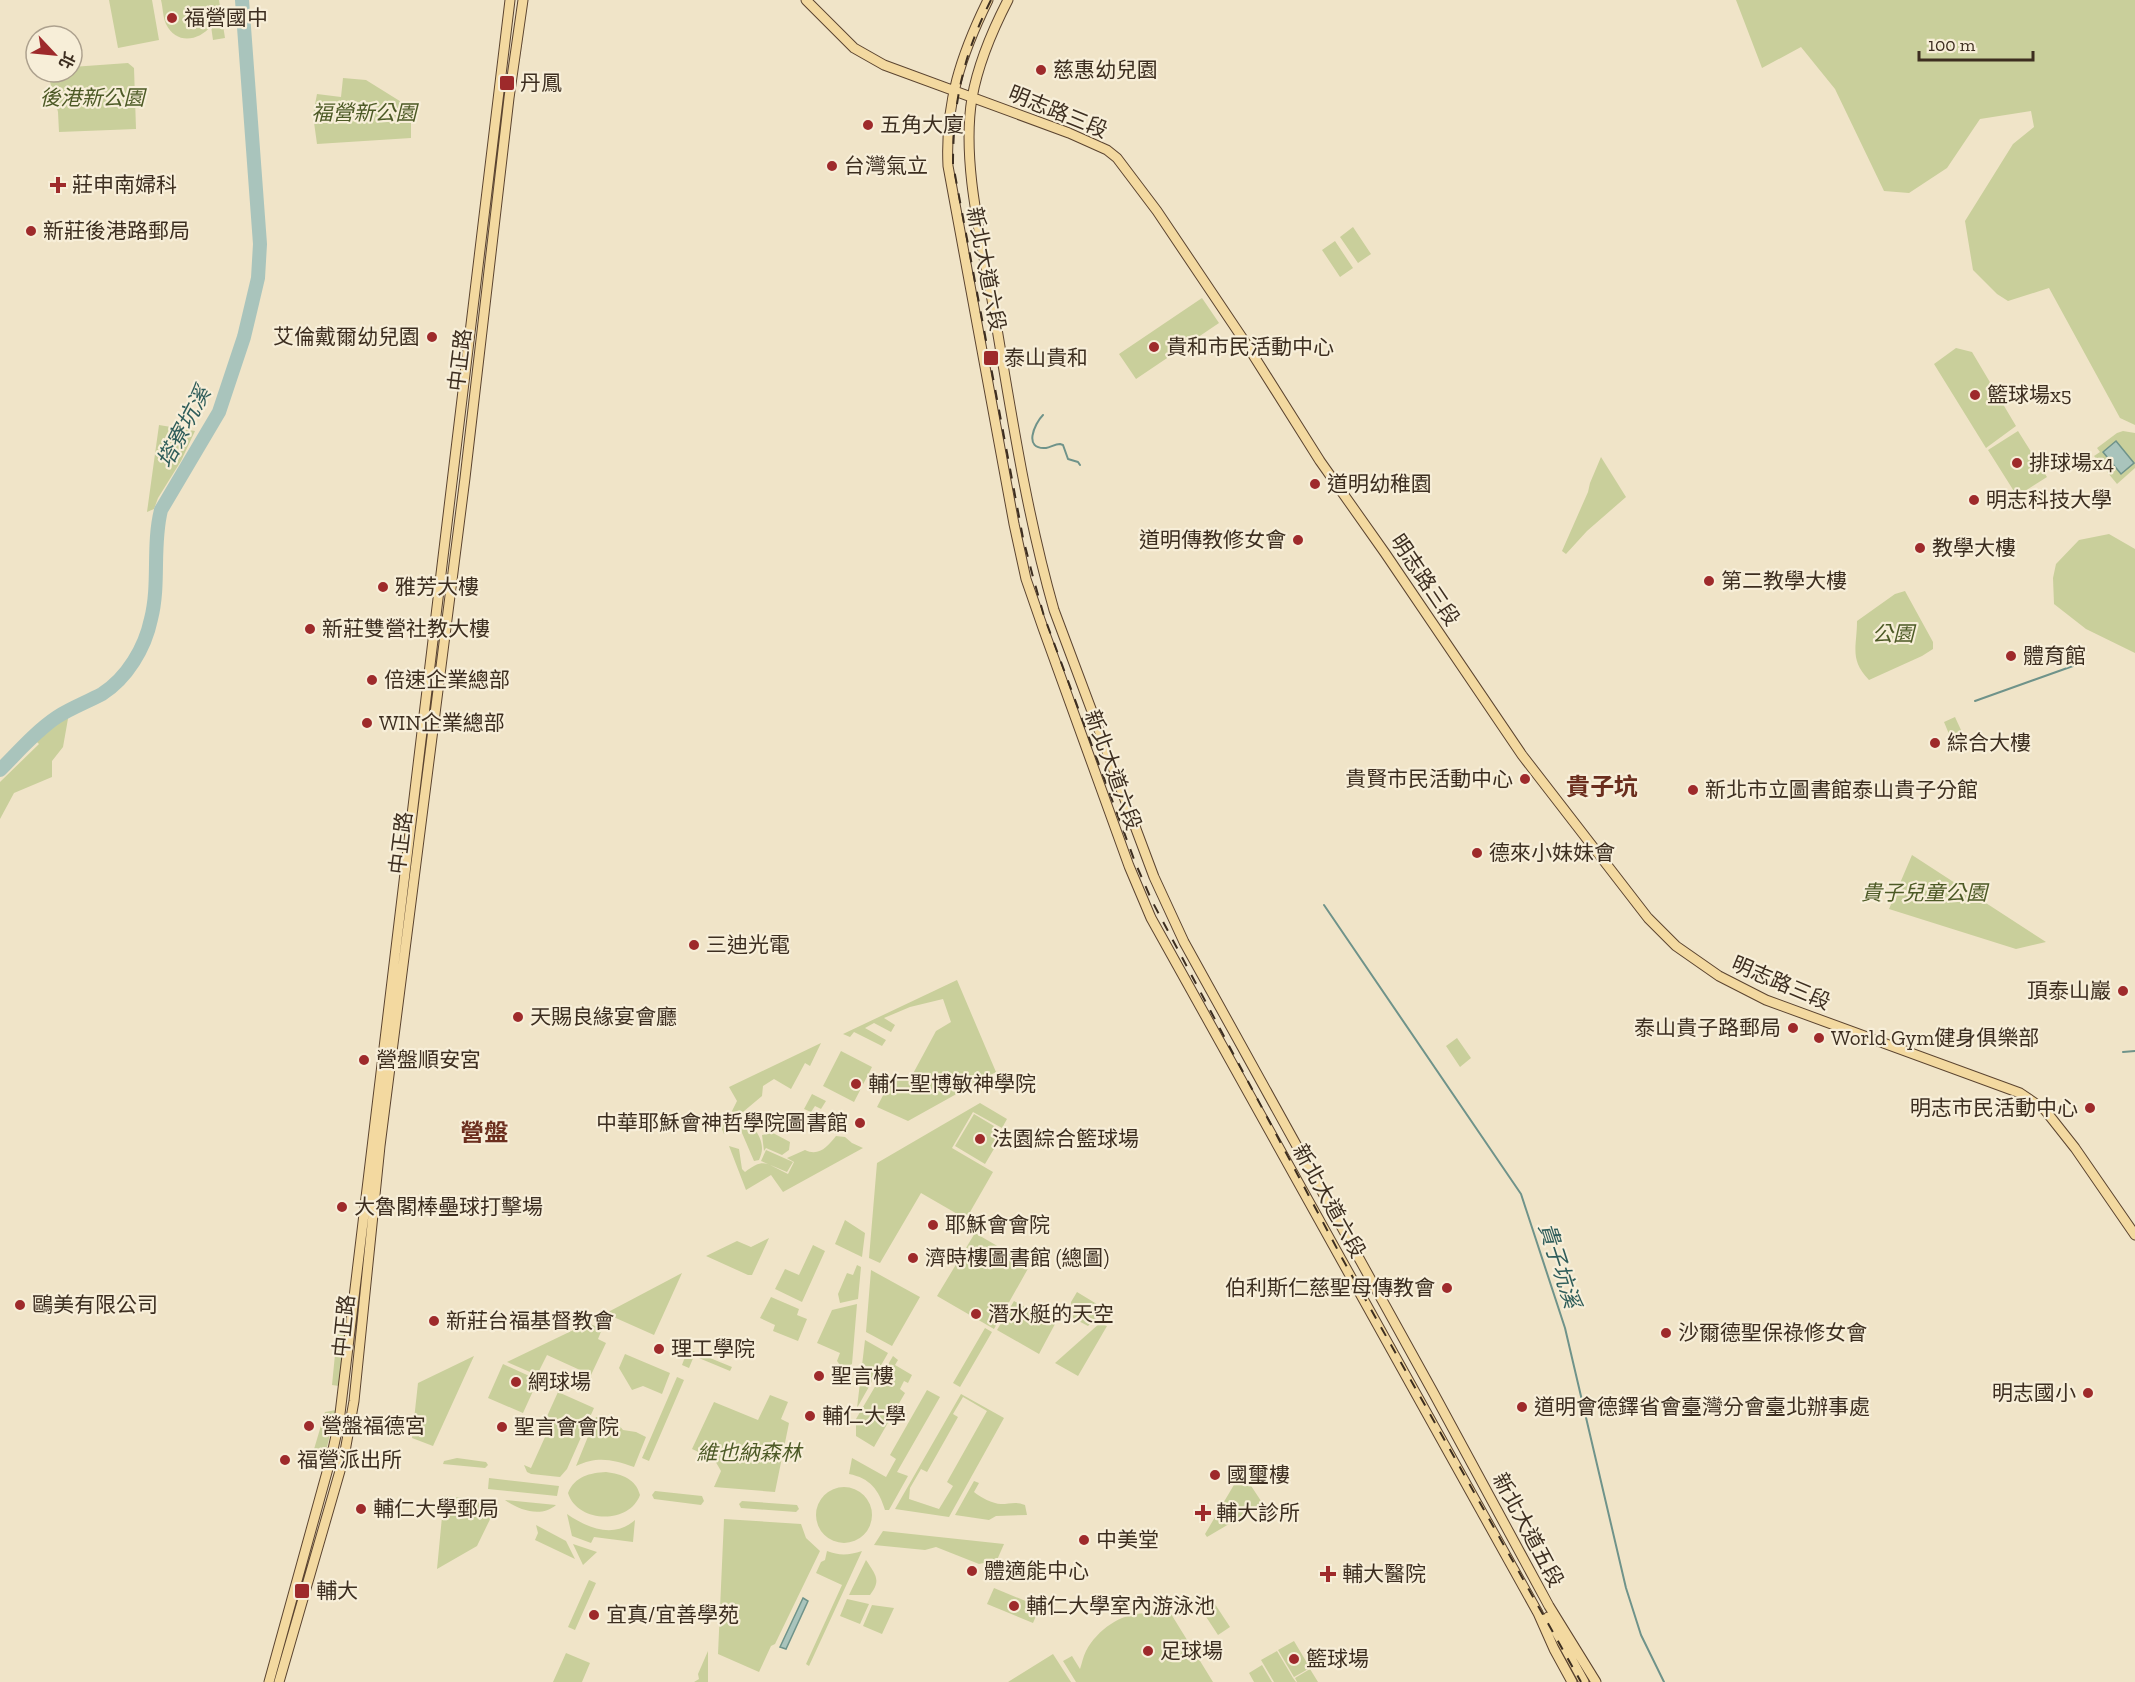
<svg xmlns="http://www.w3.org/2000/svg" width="2135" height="1682" font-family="'Zilla Slab','Noto Sans TC',serif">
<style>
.green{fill:#c9cf9b;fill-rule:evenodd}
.water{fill:#a9c4bc;stroke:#6f938a;stroke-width:1.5}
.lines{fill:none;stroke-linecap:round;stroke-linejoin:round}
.stream{stroke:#6f938a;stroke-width:2}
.river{stroke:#a9c4bc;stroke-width:14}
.major-casing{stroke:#5b4430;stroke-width:11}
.major{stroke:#f3d9a0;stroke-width:9}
.rail{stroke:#3d2e20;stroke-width:2;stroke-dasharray:10 10;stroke-linecap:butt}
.poi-dot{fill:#9e2a2b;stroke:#f7eed8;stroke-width:2}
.labels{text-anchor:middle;stroke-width:4.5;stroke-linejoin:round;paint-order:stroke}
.poi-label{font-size:21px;fill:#3d2e20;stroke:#f7eed8;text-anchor:start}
.park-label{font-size:21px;font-style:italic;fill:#4d5a26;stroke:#f7eed8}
.street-label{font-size:21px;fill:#3d2e20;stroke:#f7eed8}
.water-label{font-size:22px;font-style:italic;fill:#2f5d5a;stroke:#f7eed8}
.quarter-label{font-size:24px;font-weight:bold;fill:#6b2e1e;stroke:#f7eed8}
</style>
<rect width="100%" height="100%" fill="#f0e4c8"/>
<path class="green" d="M 109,0 L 152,0 L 159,40 L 118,48 Z
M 161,0 L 219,0 L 225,38 L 213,40 L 211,26 C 199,41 176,45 166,24 C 163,18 163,8 161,0 Z
M 1736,0 L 2135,0 L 2135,425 L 2120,418 L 2049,288 L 2008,301 L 1997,294 L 1973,270 L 1965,221 L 2013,144 L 2034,127 L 2031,111 L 1980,119 L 1947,168 L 1909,193 L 1884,191 L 1835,89 L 1801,47 L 1762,68 Z
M 128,63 L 134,68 L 136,129 L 59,132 L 58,112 L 49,78 L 50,72 L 72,72 L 72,67 Z
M 343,78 L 366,80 L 411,108 L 411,138 L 317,144 L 313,115 L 317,94 L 341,97 Z
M 1353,227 L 1371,254 L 1358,263 L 1340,237 Z
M 1335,241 L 1353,268 L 1340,277 L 1322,250 Z
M 1202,298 L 1219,323 L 1136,379 L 1119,354 Z
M 1956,348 L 1972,352 L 2016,426 L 1986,448 L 1934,364 Z
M 159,425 L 195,431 L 181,461 L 158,498 L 154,509 L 147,512 Z
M 2018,431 L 2047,477 L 2017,496 L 1988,450 Z
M 2123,431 L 2135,433 L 2135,468 L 2117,484 L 2094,456 L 2100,452 L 2097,448 L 2117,433 Z
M 1601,457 L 1626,497 L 1587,531 L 1566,554 L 1562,551 L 1588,492 L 1590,483 Z
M 2109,534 L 2135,549 L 2135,653 L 2086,629 L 2054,604 L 2053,578 L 2056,564 L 2079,540 Z
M 1905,591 L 1933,642 L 1933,649 L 1922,656 L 1869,680 C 1849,659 1857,647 1857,621 L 1895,594 Z
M 69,713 L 63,747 L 52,761 L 52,777 L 14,793 L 0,819 L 0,782 L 39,744 L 34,739 L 46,727 Z
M 1955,717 L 1966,741 L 1954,746 L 1944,722 Z
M 1912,855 L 2046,942 L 2016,949 L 1889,909 Z
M 957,980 L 996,1072 L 908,1121 L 877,1107 L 894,1074 L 909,1081 L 936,1031 L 951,1022 L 943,999 L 910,1007 L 884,1018 L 895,1025 L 891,1032 L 874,1023 L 865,1028 L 886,1040 L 882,1046 L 854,1032 L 850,1037 L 843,1034 Z
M 1457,1038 L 1471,1058 L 1460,1067 L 1446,1046 Z
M 821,1043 L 810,1066 L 805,1063 L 791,1089 L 774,1079 L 763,1086 L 762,1096 L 737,1117 L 732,1111 L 737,1101 L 729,1087 Z
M 841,1051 L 872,1067 L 854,1102 L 823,1086 Z
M 812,1094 L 826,1101 L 821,1109 L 815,1106 L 811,1112 L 804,1109 Z
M 980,1103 L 1007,1119 L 1002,1128 L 973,1112 L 952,1148 L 993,1172 L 966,1219 L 921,1193 L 880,1263 L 869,1258 L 877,1163 Z
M 726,1113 L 730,1120 L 727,1134 L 724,1134 L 718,1120 Z
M 974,1114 L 1004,1132 L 985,1164 L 955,1146 Z
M 749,1123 C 760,1134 766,1146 759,1160 L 754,1161 L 739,1126 Z
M 773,1133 L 790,1142 L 789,1150 L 782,1155 L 766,1148 L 764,1151 L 762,1135 Z
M 836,1136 L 845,1137 L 852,1143 L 863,1148 L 783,1192 L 771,1175 L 746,1190 L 729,1146 L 739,1149 L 742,1169 L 745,1172 C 765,1157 766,1164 788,1174 L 794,1162 L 787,1158 L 805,1150 C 819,1157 828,1146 836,1136 Z
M 766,1150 L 793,1162 L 787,1172 L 761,1161 Z
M 845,1220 L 865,1233 L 862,1257 L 835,1244 Z
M 975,1233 L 1030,1265 L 994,1329 L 937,1296 Z
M 769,1238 L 752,1275 L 748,1275 L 706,1256 L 737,1241 L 751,1247 Z
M 813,1245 L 825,1251 L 802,1302 L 775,1289 L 785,1269 L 799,1275 Z
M 857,1265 L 861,1267 L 858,1299 L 840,1303 L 838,1294 L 847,1273 L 853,1275 Z
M 871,1270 L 920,1297 L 892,1346 L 866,1332 Z
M 682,1273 L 654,1335 L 609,1315 L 604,1325 L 593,1320 Z
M 1077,1292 L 1105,1309 L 1088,1326 L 1073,1318 L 1071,1302 Z
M 771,1297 L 799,1309 L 797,1315 L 807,1319 L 798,1341 L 773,1331 L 775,1325 L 760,1318 Z
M 1014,1301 L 1055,1324 L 1039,1354 L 997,1330 Z
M 857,1304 L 852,1364 L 848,1366 L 840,1365 L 837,1361 L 840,1353 L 817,1343 L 832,1310 Z
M 588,1323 L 602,1329 L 598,1339 L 606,1343 L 591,1375 L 547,1355 L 537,1375 L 507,1362 Z
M 1100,1323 L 1107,1326 L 1078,1376 L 1055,1363 Z
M 985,1328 L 992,1332 L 960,1387 L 953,1383 Z
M 337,1334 L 344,1335 L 339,1386 L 332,1385 Z
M 865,1340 L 888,1353 L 857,1408 Z
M 688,1349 L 732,1367 L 730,1371 L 694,1356 L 689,1368 L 682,1365 Z
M 625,1354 L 670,1373 L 662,1394 L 643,1386 L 632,1390 L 619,1368 Z
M 474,1356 L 433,1446 L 412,1438 L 418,1383 Z
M 893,1356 L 898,1360 L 895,1365 L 912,1375 L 908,1383 L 904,1381 L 900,1389 L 905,1393 L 874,1447 L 856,1436 L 856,1419 Z
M 503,1364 L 538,1380 L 523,1413 L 488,1398 Z
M 677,1377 L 684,1380 L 649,1461 L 642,1458 Z
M 927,1390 L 940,1397 L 897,1472 L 908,1476 L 889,1510 L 885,1510 C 879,1490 870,1478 849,1474 L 852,1458 L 886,1477 L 896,1459 L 890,1455 Z
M 558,1392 L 594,1408 L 567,1469 L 560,1477 L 531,1474 L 527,1472 L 524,1465 L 531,1468 L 545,1437 L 539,1434 Z
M 961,1394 L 1004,1418 L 949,1517 L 895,1509 ZM 963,1397 L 987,1411 L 947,1482 L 953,1486 L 939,1509 L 909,1499 L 910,1488 L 921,1469 L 927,1472 L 958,1417 L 953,1414 Z
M 770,1395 L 788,1402 L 781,1419 L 789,1423 L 775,1492 L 714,1487 L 721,1471 L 714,1459 L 692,1449 L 714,1402 L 758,1420 Z
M 336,1410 L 324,1459 L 312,1456 L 325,1412 Z
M 596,1417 L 620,1419 L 618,1424 L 623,1430 L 636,1432 L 646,1437 L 634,1467 C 612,1459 597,1456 576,1466 Z
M 457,1458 L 486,1462 L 488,1465 L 485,1468 L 443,1464 L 444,1461 Z
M 1240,1469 L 1263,1504 L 1207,1537 L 1205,1534 L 1238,1478 L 1236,1477 Z
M 606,1472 C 622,1474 636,1479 640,1495 C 629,1525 577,1523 568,1493 C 575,1476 590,1473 606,1472 Z
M 489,1478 L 559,1486 L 557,1496 L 488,1489 Z
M 974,1481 L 979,1483 L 974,1492 C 980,1497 993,1504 1001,1504 C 1010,1504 1016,1501 1025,1505 L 1027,1515 L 996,1516 L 989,1520 L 955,1515 Z
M816 1515a28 28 0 1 1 56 0a28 28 0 1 1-56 0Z
M 655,1491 L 702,1496 L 704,1501 L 701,1505 L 654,1499 L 652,1495 Z
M 444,1496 L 494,1501 L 497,1505 L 477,1546 L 437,1569 Z
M 505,1500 L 556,1505 C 541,1518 519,1510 505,1500 Z
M 742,1501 L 797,1505 L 799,1509 L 796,1512 L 741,1508 L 739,1504 Z
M 567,1514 C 587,1528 614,1539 635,1520 L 633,1542 L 594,1537 L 591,1543 L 572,1536 Z
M 724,1519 L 801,1524 L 806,1538 L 820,1551 L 775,1644 L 771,1646 L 759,1672 L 718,1654 Z
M 536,1525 L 566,1541 L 575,1559 L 535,1540 L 538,1533 Z
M 883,1531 L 1004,1544 L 997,1560 L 979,1564 L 936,1547 L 925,1550 L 874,1545 Z
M 573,1544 L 597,1552 L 583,1565 Z
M 827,1551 C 840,1556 849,1555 862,1551 L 809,1666 L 806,1664 L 842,1585 L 816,1573 L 821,1562 L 825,1560 Z
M 866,1560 C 875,1574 882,1580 870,1595 L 849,1595 Z
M 589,1580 L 596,1583 L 575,1630 L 568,1627 Z
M 994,1588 L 1040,1607 L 1033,1623 L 987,1604 Z
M 1211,1598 L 1230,1627 L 1218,1635 L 1199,1606 Z
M 847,1599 L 869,1604 L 860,1624 L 840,1616 Z
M 872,1605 L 894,1608 L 882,1634 L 863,1626 Z
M 1168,1609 L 1213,1682 L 1076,1682 L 1063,1661 L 1072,1656 L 1080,1669 C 1082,1663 1083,1657 1086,1651 C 1100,1625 1132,1606 1161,1616 L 1160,1614 Z
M 1294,1641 L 1310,1668 L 1294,1677 L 1278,1650 Z
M 708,1651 L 708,1682 L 694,1682 L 699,1679 L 698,1674 Z
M 1277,1651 L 1293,1678 L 1296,1682 L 1274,1682 L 1261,1660 Z
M 566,1653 L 590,1663 L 582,1682 L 553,1682 Z
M 1053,1654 L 1071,1682 L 1008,1682 Z
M 1262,1665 L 1272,1682 L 1254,1682 L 1249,1673 Z
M 1310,1669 L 1318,1682 L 1297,1682 L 1295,1678 Z"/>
<path class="water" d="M 2116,441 L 2134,463 L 2121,474 L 2103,452 Z
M 803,1598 L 808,1601 L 786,1649 L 780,1647 Z"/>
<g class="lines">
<path class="stream" d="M 1043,415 C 1034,424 1023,450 1046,448 C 1051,447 1055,444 1060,444 L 1063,445 L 1068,459 L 1078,462 L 1080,465
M 1975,701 L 2073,666 L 2075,660
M 1324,905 L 1521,1194 L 1565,1328 L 1626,1588 L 1641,1635 L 1664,1682
M 2123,1052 L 2135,1051"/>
<path class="river" d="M 0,770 C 18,752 36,731 57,717 C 71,708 87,702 102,694 C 127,678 145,648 151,619 C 160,584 152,546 161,510 L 219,412 L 244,337 L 258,278 L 260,244 L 242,0"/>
<g class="major-casing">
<path id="major" d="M 806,0 L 854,48 L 884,65 L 1069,133 L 1107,150 L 1117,158 L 1157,211 L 1245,342 L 1320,461 L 1385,553 L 1522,755 L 1648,918 L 1676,946 L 1719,976 L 1766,1000 L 2020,1093 L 2045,1110 L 2075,1148 L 2135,1235
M 988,0 C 961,55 945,103 948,166 L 1014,524 L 1026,579 L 1043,628 L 1129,866 L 1151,918 L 1538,1613 L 1554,1649 L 1572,1682
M 1008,0 C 992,31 978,64 972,98 C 961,164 983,246 994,311 C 1011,411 1026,512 1054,610 L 1154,877 L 1184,942 L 1433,1392 L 1549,1606 L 1596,1682
M 1548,1617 L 1584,1682
M 269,1682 L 332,1454 L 339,1422 L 510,0
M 279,1682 L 344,1457 L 354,1401 L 380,1146 L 465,478 L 509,98 L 523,0"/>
</g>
<use href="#major" class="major"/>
<path class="rail" d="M 991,0 C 963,55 953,103 953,164 L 1023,538 L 1033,577 L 1044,616 L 1135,862 L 1152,901 L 1342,1258 L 1581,1682"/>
</g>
<g class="poi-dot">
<circle cx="172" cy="18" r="6"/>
<circle cx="1041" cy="70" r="6"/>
<rect x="499" y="75" width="16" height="16" rx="3"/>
<circle cx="868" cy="125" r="6"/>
<circle cx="832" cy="166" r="6"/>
<path d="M55 176h6v6h6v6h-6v6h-6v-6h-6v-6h6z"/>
<circle cx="31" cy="231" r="6"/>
<circle cx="432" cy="337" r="6"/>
<circle cx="1154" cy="347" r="6"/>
<rect x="983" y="350" width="16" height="16" rx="3"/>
<circle cx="1975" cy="395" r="6"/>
<circle cx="2017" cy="463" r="6"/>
<circle cx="1315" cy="484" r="6"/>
<circle cx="1974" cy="500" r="6"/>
<circle cx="1298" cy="540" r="6"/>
<circle cx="1920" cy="548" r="6"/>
<circle cx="1709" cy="581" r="6"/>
<circle cx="383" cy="587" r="6"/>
<circle cx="310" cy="629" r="6"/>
<circle cx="2011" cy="656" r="6"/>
<circle cx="372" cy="680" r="6"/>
<circle cx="367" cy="723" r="6"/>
<circle cx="1935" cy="743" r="6"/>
<circle cx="1525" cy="779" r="6"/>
<circle cx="1693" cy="790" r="6"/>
<circle cx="1477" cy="853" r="6"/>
<circle cx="694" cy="945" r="6"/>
<circle cx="2123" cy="991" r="6"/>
<circle cx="518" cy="1017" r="6"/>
<circle cx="1793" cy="1028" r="6"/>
<circle cx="1819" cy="1038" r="6"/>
<circle cx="364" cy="1060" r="6"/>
<circle cx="856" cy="1084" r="6"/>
<circle cx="2090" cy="1108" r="6"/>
<circle cx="860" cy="1123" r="6"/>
<circle cx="980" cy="1139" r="6"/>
<circle cx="342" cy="1207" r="6"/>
<circle cx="933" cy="1225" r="6"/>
<circle cx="913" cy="1258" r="6"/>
<circle cx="1447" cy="1288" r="6"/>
<circle cx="20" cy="1305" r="6"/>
<circle cx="976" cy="1314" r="6"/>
<circle cx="434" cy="1321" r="6"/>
<circle cx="1666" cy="1333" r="6"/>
<circle cx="659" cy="1349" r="6"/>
<circle cx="819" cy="1376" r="6"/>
<circle cx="516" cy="1382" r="6"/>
<circle cx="2088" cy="1393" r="6"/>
<circle cx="1522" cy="1407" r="6"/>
<circle cx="810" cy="1416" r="6"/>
<circle cx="309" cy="1426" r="6"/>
<circle cx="502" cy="1427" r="6"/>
<circle cx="285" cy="1460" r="6"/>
<circle cx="1215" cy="1475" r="6"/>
<circle cx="361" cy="1509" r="6"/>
<path d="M1200 1504h6v6h6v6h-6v6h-6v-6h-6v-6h6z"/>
<circle cx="1084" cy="1540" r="6"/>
<circle cx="972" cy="1571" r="6"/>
<path d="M1325 1565h6v6h6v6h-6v6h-6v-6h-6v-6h6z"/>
<rect x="294" y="1583" width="16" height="16" rx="3"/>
<circle cx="1014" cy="1606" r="6"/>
<circle cx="594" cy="1615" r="6"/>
<circle cx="1148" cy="1651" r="6"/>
<circle cx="1294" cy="1659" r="6"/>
</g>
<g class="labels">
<g class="poi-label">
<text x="184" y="25">福營國中</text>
<text x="1053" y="77">慈惠幼兒園</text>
<text x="520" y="90">丹鳳</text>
<text x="880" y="132">五角大廈</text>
<text x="844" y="173">台灣氣立</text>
<text x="72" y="192">莊申南婦科</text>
<text x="43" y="238">新莊後港路郵局</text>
<text x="420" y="344" text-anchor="end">艾倫戴爾幼兒園</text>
<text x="1166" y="354">貴和市民活動中心</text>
<text x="1004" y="365">泰山貴和</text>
<text x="1987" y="402">籃球場x5</text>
<text x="2029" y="470">排球場x4</text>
<text x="1327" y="491">道明幼稚園</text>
<text x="1986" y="507">明志科技大學</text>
<text x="1286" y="547" text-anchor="end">道明傳教修女會</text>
<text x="1932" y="555">教學大樓</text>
<text x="1721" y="588">第二教學大樓</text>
<text x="395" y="594">雅芳大樓</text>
<text x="322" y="636">新莊雙營社教大樓</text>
<text x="2023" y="663">體育館</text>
<text x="384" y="687">倍速企業總部</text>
<text x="379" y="730">WIN企業總部</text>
<text x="1947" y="750">綜合大樓</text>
<text x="1513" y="786" text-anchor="end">貴賢市民活動中心</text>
<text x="1705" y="797">新北市立圖書館泰山貴子分館</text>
<text x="1489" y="860">德來小妹妹會</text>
<text x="706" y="952">三迪光電</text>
<text x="2111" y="998" text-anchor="end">頂泰山巖</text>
<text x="530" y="1024">天賜良緣宴會廳</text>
<text x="1781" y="1035" text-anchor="end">泰山貴子路郵局</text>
<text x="1831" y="1045">World Gym健身俱樂部</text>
<text x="376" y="1067">營盤順安宮</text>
<text x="868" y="1091">輔仁聖博敏神學院</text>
<text x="2078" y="1115" text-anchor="end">明志市民活動中心</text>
<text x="848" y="1130" text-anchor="end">中華耶穌會神哲學院圖書館</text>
<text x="992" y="1146">法園綜合籃球場</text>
<text x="354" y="1214">大魯閣棒壘球打擊場</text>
<text x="945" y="1232">耶穌會會院</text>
<text x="925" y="1265">濟時樓圖書館 (總圖)</text>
<text x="1435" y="1295" text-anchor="end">伯利斯仁慈聖母傳教會</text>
<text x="32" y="1312">鷗美有限公司</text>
<text x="988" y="1321">潛水艇的天空</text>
<text x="446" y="1328">新莊台福基督教會</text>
<text x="1678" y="1340">沙爾德聖保祿修女會</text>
<text x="671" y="1356">理工學院</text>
<text x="831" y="1383">聖言樓</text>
<text x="528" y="1389">網球場</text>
<text x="2076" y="1400" text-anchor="end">明志國小</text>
<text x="1534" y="1414">道明會德鐸省會臺灣分會臺北辦事處</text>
<text x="822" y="1423">輔仁大學</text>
<text x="321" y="1433">營盤福德宮</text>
<text x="514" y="1434">聖言會會院</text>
<text x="297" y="1467">福營派出所</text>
<text x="1227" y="1482">國璽樓</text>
<text x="373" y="1516">輔仁大學郵局</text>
<text x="1216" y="1520">輔大診所</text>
<text x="1096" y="1547">中美堂</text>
<text x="984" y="1578">體適能中心</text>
<text x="1342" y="1581">輔大醫院</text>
<text x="316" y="1598">輔大</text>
<text x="1026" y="1613">輔仁大學室內游泳池</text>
<text x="606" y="1622">宜真/宜善學苑</text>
<text x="1160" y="1658">足球場</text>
<text x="1306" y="1666">籃球場</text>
</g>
<g class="park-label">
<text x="92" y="105">後港新公園</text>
<text x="364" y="120">福營新公園</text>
<text x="1893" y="641">公園</text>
<text x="1924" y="900">貴子兒童公園</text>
<text x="749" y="1460">維也納森林</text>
</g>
<g class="street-label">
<text transform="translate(1058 112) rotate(22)" y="7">明志路三段</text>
<text transform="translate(986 269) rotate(79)" y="7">新北大道六段</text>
<text transform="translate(460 360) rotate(-83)" y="7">中正路</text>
<text transform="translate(1425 580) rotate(56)" y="7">明志路三段</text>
<text transform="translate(1113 770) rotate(70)" y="7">新北大道六段</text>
<text transform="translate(401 843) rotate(-83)" y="7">中正路</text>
<text transform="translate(1781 983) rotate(23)" y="7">明志路三段</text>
<text transform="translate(1329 1201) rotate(61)" y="7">新北大道六段</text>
<text transform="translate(344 1326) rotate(-84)" y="7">中正路</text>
<text transform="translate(1528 1530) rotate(62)" y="7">新北大道五段</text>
</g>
<g class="water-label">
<text transform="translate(183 427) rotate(-62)" y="8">塔寮坑溪</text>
<text transform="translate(1560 1265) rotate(72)" y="8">貴子坑溪</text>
</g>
<g class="quarter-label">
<text x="1602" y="795">貴子坑</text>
<text x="484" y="1141">營盤</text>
</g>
</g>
<g transform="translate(54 54) rotate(116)"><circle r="28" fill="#f7eed8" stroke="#ada18e" stroke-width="1.5"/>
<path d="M0-4.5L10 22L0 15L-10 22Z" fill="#9e2a2b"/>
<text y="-9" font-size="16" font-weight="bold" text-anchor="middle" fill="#3d2e20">北</text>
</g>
<path d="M1919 51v9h114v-9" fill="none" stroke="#3d2e20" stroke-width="3"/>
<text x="1928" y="51" font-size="18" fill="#3d2e20" stroke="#f7eed8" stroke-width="4.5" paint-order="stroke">100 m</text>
</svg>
